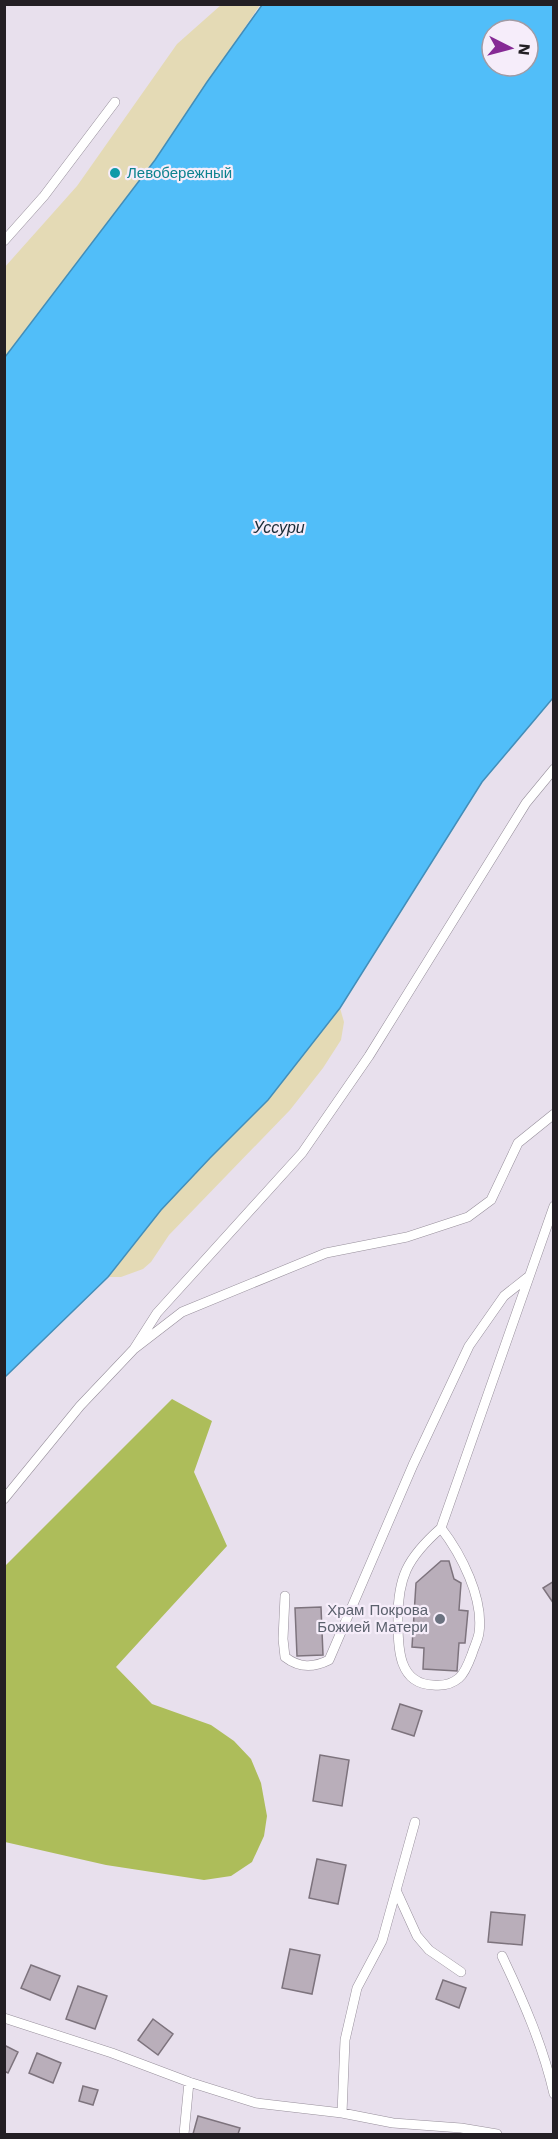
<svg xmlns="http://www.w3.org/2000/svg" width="558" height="2139" font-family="'Work Sans',sans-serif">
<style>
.green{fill:#adbd5a}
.sand{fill:#e4dab5}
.water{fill:#51bef9;stroke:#438eb9;stroke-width:1.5;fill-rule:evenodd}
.building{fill:#b9aeba;stroke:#7d737d;stroke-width:1.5}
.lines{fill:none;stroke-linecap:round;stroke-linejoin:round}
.service-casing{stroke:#978f9b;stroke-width:10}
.service{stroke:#fff;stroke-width:9}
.culture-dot{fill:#0f9aa8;stroke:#f6edfa;stroke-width:2}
.worship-dot{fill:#6b7280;stroke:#f6edfa;stroke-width:2}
.labels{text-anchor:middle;stroke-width:4.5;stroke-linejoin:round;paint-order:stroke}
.culture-label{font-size:15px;fill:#0d838f;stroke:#f6edfa;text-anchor:start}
.worship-label{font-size:15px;fill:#5b616d;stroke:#f6edfa;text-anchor:end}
.water-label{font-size:16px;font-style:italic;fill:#1a2c37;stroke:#f6edfa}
</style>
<rect width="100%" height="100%" fill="#e8e0ed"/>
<path class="green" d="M 172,1399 L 212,1421 L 194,1472 L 227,1546 L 116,1667 L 152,1704 L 211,1725 L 234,1741 L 251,1759 L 261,1783 L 267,1816 L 264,1836 L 252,1862 L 231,1876 L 204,1880 L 106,1865 L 5,1842 L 5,1566 Z"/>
<path class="sand" d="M 221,5 L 260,5 L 155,160 L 5,357 L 4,268 L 77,186 L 177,44 Z
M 340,1008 L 344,1022 L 341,1040 L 323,1068 L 290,1110 L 169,1235 L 151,1262 L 143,1269 L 121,1277 L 108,1277 L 161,1210 L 210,1158 L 268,1100 Z"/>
<path class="water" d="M 262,5 L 553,5 L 553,698 L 482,782 L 340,1008 L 268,1100 L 210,1158 L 161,1210 L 108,1277 L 5,1377 L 5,357 L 155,160 L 207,82 ZM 492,30 L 528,30 L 528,66 L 492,66 Z"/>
<path class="building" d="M 441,1561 L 449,1561 L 454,1579 L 461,1583 L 459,1610 L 468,1611 L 465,1643 L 459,1643 L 457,1671 L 423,1669 L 424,1648 L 412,1647 L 416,1583 Z
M 554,1581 L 554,1604 L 543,1588 Z
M 321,1607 L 323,1655 L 297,1656 L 295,1608 Z
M 400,1704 L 422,1711 L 414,1736 L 392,1729 Z
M 320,1755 L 349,1760 L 342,1806 L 313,1801 Z
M 317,1859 L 346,1865 L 338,1904 L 309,1898 Z
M 491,1912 L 525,1915 L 522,1945 L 488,1942 Z
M 290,1949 L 320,1955 L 312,1994 L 282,1988 Z
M 31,1965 L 60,1976 L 50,2000 L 21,1988 Z
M 443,1980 L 466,1988 L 459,2008 L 436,1999 Z
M 78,1986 L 107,1996 L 95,2029 L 66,2019 Z
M 153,2019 L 173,2034 L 158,2055 L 138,2040 Z
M 4,2045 L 18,2052 L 8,2073 L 4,2071 Z
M 37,2053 L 61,2063 L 53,2083 L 29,2073 Z
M 83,2086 L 98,2090 L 93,2105 L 79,2101 Z
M 198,2116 L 240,2128 L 238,2134 L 193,2134 Z"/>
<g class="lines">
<g class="service-casing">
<path id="service" d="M 4,241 L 44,196 L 115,102
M 134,1349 L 157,1313 L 302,1153 L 369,1056 L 526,803 L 554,769
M 4,1499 L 80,1406 L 134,1349 L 182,1312 L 326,1253 L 407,1237 L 468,1217 L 491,1200 L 518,1143 L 554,1114
M 441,1528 C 461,1554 484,1598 479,1633 C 478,1640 474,1647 472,1654 C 469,1662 465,1673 459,1678 C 452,1684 442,1686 433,1685 C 399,1684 398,1649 398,1623 C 397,1578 407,1558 441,1528 L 554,1206
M 285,1596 L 283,1639 L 285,1657 C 299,1668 313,1668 329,1660 L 413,1465 L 469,1346 L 504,1296 L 528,1277
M 396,1890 L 417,1936 L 429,1950 L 461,1972
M 502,1956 C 523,2000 543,2046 554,2094
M 4,2018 L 112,2053 L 189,2082 L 256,2103 L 342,2113 L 393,2123 L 461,2128 L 497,2134
M 342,2113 L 345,2040 L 357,1988 L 382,1941 L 415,1822
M 184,2134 L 189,2082"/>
</g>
<use href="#service" class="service"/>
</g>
<circle class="culture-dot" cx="115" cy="173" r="6"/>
<circle class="worship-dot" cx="440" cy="1619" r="6"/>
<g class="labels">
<g class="culture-label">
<text x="127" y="178">Левобережный</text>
</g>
<g class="worship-label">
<text x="428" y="1615">Храм Покрова<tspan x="428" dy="17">Божией Матери</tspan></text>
</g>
<g class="water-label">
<text x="279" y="533">Уссури</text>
</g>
</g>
<rect width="558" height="2139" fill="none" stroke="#231f24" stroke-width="12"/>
<g transform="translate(510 48) rotate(96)"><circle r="28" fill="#f6edfa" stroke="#a29ba4" stroke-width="1.5"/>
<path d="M0-4.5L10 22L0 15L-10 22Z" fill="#862a95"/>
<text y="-9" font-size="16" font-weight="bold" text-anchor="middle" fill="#231f24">N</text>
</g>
</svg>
